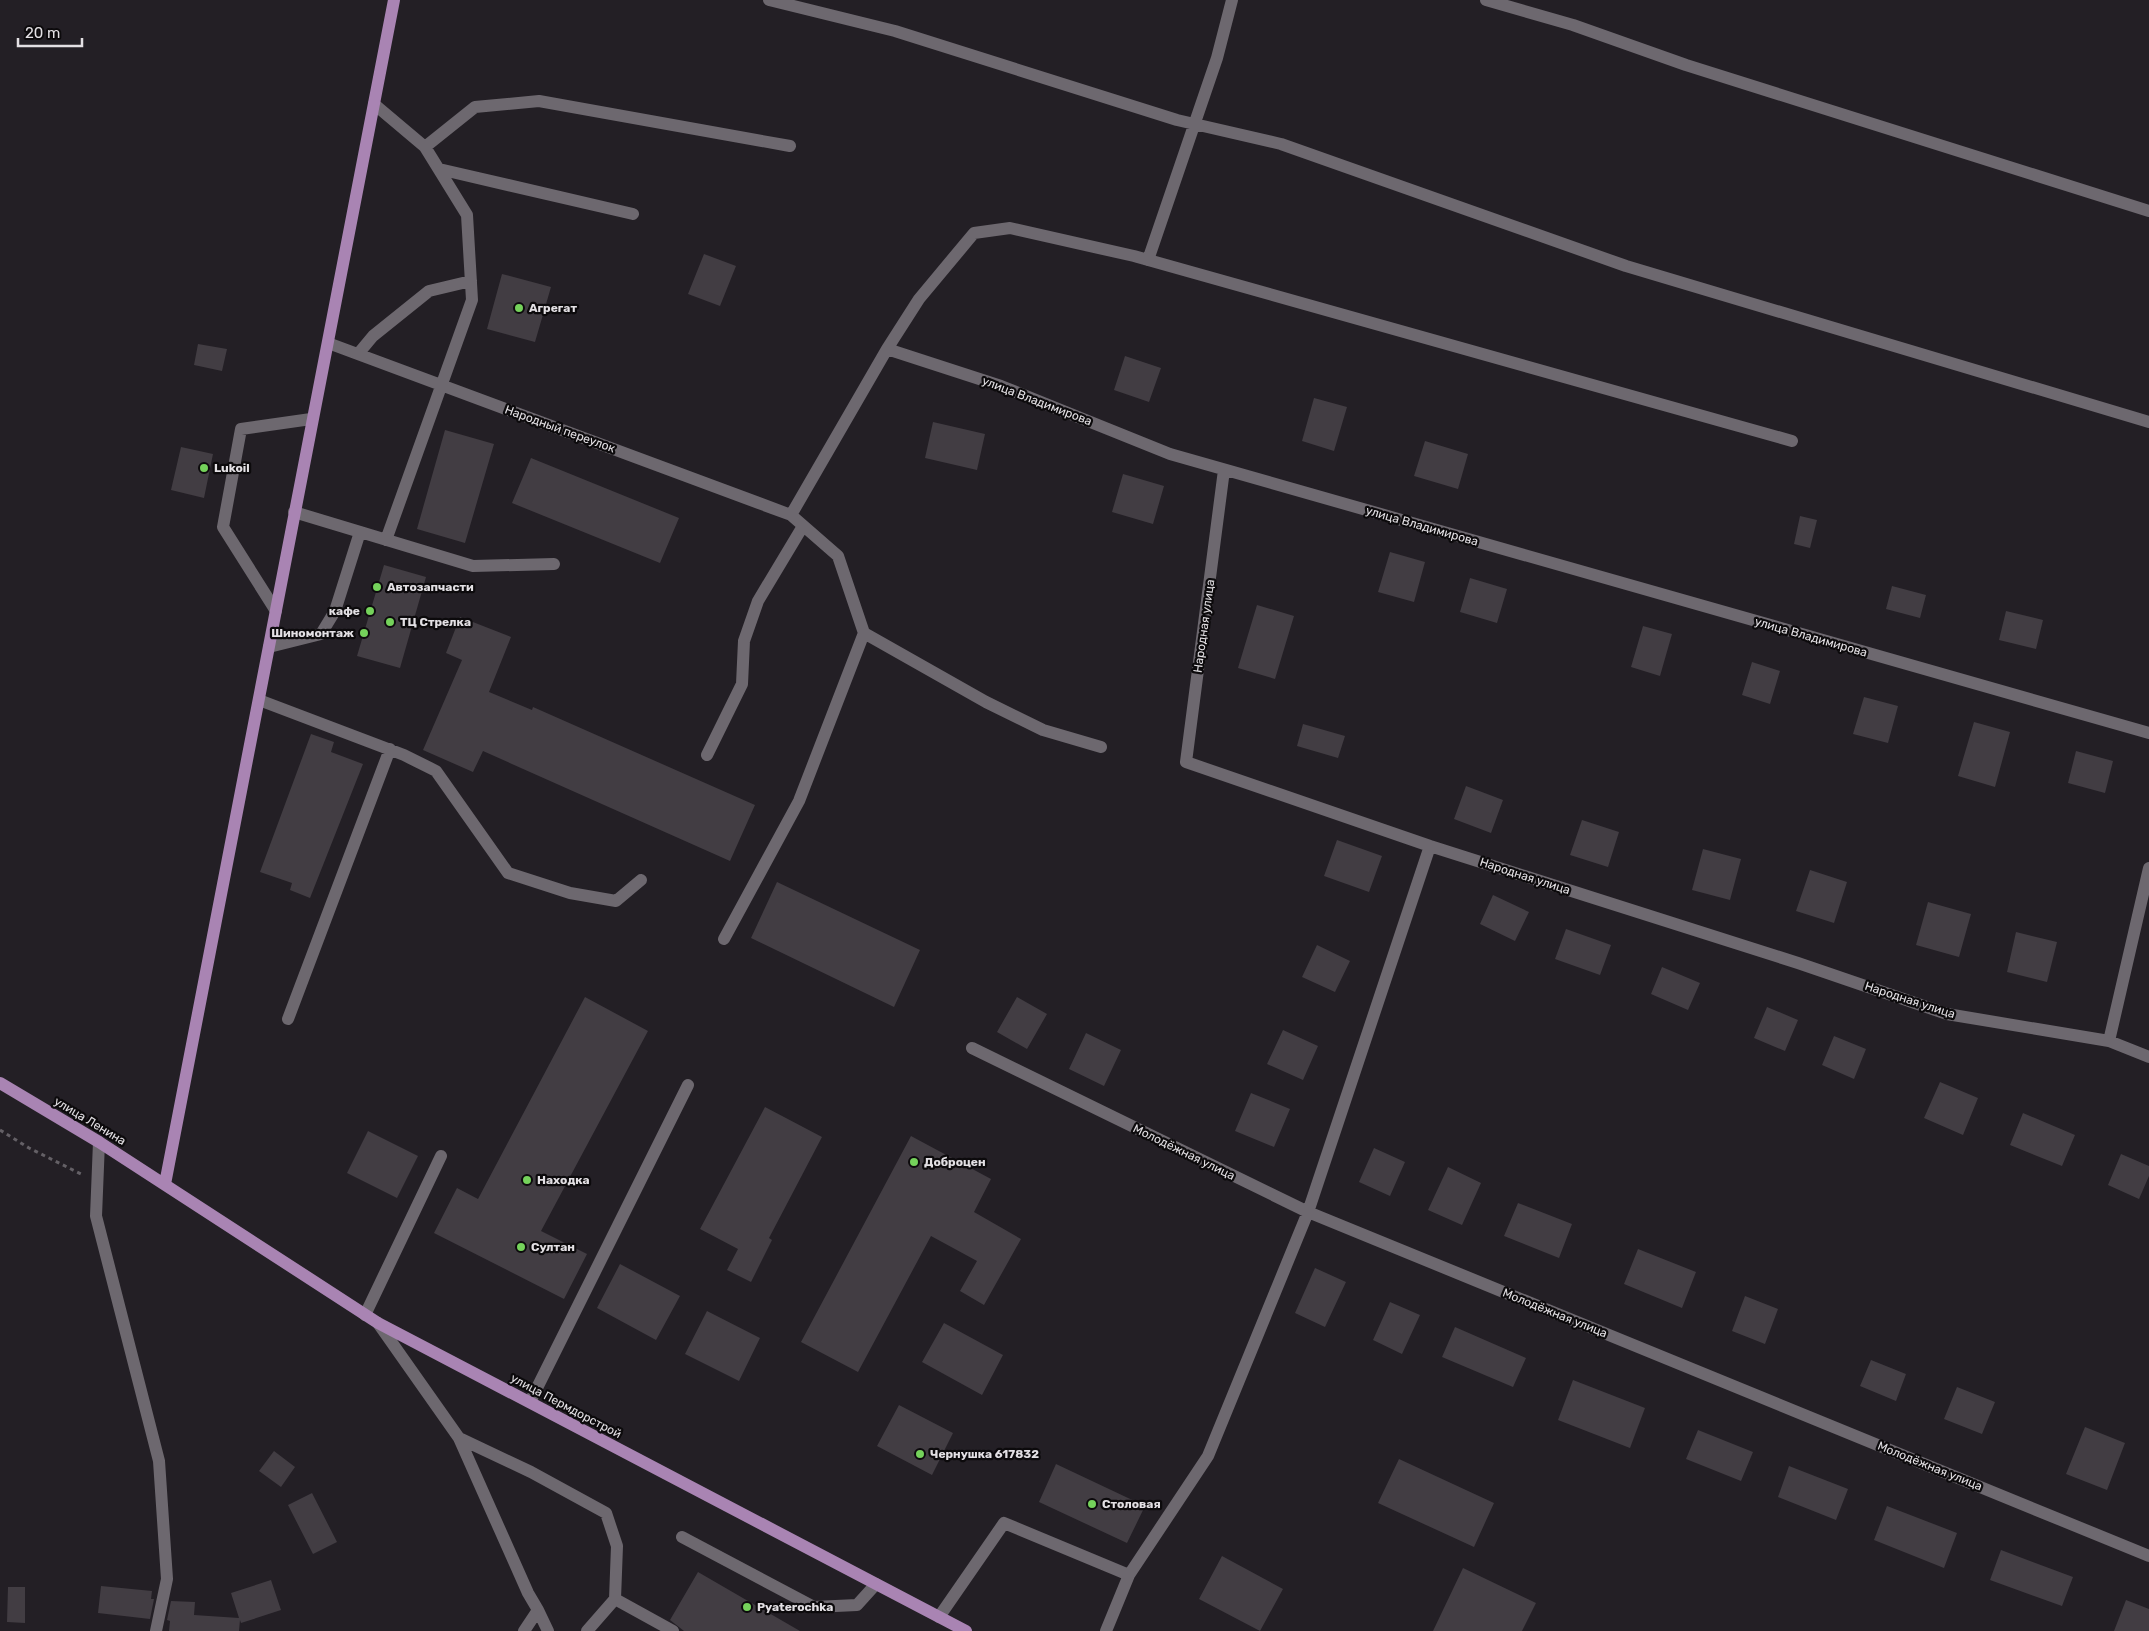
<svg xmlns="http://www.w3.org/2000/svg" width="2149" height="1631" font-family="Rubik,sans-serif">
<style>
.building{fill:#423d43}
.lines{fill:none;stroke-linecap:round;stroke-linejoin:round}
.path{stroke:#646066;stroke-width:3;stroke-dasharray:4 4;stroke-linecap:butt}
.minor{stroke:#6d686f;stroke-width:12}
.major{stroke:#a984b3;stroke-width:12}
.poi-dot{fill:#75d25b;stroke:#0c0a0c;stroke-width:2}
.labels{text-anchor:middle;stroke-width:4.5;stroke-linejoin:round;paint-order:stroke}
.poi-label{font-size:12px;font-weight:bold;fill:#e3e0e4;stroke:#0c0a0c;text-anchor:start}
.street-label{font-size:12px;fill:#e3e0e4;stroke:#0c0a0c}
</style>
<rect width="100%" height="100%" fill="#231f25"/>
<path class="building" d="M 704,254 L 736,266 L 720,306 L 688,294 Z
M 502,274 L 551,287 L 535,342 L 487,329 Z
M 198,344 L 227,349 L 222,371 L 194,365 Z
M 1125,356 L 1161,368 L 1149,402 L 1114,390 Z
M 1314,398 L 1347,407 L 1334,451 L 1302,441 Z
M 933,422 L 985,434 L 977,470 L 925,458 Z
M 445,430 L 494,444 L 465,543 L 417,529 Z
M 1425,441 L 1468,454 L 1458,489 L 1414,476 Z
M 181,447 L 213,454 L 204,498 L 171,490 Z
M 531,458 L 679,518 L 660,563 L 512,503 Z
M 1123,474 L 1164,486 L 1153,524 L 1112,512 Z
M 1800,516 L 1817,520 L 1810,548 L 1794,544 Z
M 1390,552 L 1425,562 L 1414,602 L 1378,592 Z
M 384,565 L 426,577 L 400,668 L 357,656 Z
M 1470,578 L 1507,589 L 1497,623 L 1460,612 Z
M 1892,586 L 1926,595 L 1920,618 L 1886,609 Z
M 1257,605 L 1294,616 L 1275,679 L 1238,668 Z
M 2006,611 L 2043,620 L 2036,649 L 1999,640 Z
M 460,617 L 511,637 L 489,692 L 532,710 L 533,707 L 755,805 L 730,861 L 483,751 L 473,772 L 423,750 L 462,660 L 446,653 Z
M 1643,626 L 1672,634 L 1660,676 L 1631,667 Z
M 1752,662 L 1780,671 L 1770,704 L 1742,695 Z
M 1864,697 L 1898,706 L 1888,743 L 1853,734 Z
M 1974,722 L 2010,732 L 1995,787 L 1958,776 Z
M 1303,724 L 1345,736 L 1338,758 L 1297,746 Z
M 311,734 L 334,742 L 331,752 L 363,764 L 310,898 L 290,890 L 292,883 L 260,872 Z
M 2076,751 L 2113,761 L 2105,793 L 2068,783 Z
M 1466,786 L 1503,800 L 1491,833 L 1454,819 Z
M 1582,820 L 1619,832 L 1608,867 L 1570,855 Z
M 1337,840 L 1382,856 L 1369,892 L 1324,876 Z
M 1703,849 L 1741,859 L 1730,900 L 1692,890 Z
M 1810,870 L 1847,882 L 1834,923 L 1796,911 Z
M 777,882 L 920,950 L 894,1007 L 751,938 Z
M 1493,895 L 1529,912 L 1515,941 L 1480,924 Z
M 1928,902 L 1971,914 L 1959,957 L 1916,945 Z
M 1566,929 L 1611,945 L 1600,975 L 1555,959 Z
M 2016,932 L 2057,942 L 2047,982 L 2007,972 Z
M 1317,945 L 1350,961 L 1335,992 L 1302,977 Z
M 1662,967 L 1700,983 L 1688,1010 L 1651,994 Z
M 585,997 L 648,1031 L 541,1231 L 587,1254 L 564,1299 L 434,1233 L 457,1188 L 478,1199 Z
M 1017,997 L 1047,1014 L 1027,1049 L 997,1032 Z
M 1767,1007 L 1798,1020 L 1785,1051 L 1754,1038 Z
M 1283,1030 L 1318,1046 L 1303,1080 L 1267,1064 Z
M 1086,1033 L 1121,1050 L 1104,1086 L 1069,1069 Z
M 1834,1036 L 1866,1049 L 1854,1079 L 1822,1065 Z
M 1940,1082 L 1978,1098 L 1963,1135 L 1924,1118 Z
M 1251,1093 L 1290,1109 L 1274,1147 L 1235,1131 Z
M 765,1107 L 822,1137 L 769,1238 L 772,1240 L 751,1282 L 727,1270 L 738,1249 L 700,1229 Z
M 2023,1113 L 2075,1135 L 2062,1166 L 2010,1145 Z
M 368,1131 L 418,1156 L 397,1198 L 347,1173 Z
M 911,1136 L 991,1179 L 974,1212 L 1021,1239 L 984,1305 L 960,1291 L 977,1261 L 931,1236 L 858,1372 L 801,1342 Z
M 1374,1148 L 1405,1162 L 1390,1196 L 1359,1182 Z
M 2121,1154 L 2149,1166 L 2149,1176 L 2139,1199 L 2108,1185 Z
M 1448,1167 L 1481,1183 L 1462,1225 L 1428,1210 Z
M 1518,1203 L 1572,1224 L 1559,1258 L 1504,1236 Z
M 1638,1249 L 1696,1272 L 1682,1308 L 1624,1284 Z
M 620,1264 L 680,1296 L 656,1340 L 597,1308 Z
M 1315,1268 L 1346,1282 L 1325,1327 L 1295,1313 Z
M 1745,1296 L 1778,1309 L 1765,1344 L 1732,1331 Z
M 1390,1302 L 1420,1315 L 1402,1354 L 1373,1340 Z
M 707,1311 L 760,1338 L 739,1381 L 685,1354 Z
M 944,1323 L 1003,1355 L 982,1395 L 922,1362 Z
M 1455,1327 L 1526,1358 L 1513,1387 L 1442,1357 Z
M 1871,1360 L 1906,1374 L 1896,1401 L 1860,1386 Z
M 1573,1380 L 1645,1408 L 1630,1448 L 1558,1420 Z
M 1957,1387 L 1995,1402 L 1982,1434 L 1944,1419 Z
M 899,1405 L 953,1433 L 932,1475 L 877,1446 Z
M 2085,1427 L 2125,1443 L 2107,1490 L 2066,1474 Z
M 1698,1430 L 1753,1452 L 1741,1481 L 1686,1459 Z
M 274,1451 L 295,1467 L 281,1487 L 259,1471 Z
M 1399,1459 L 1494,1503 L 1474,1547 L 1378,1503 Z
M 1056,1464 L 1145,1506 L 1127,1543 L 1039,1502 Z
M 1789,1466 L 1848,1489 L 1836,1520 L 1778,1497 Z
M 312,1493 L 337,1542 L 313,1554 L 288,1505 Z
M 1887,1506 L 1957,1533 L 1944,1568 L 1874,1540 Z
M 2001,1550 L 2073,1577 L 2062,1606 L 1990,1580 Z
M 1222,1556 L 1283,1589 L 1260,1631 L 1199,1599 Z
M 1463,1568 L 1536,1603 L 1522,1631 L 1433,1631 Z
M 698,1572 L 800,1631 L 684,1631 L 670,1620 Z
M 271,1580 L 281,1610 L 241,1623 L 240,1620 L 239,1631 L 169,1631 L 170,1621 L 167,1620 L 171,1601 L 195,1602 L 194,1615 L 239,1618 L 231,1593 Z
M 101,1586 L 152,1591 L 151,1599 L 154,1599 L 150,1619 L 98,1613 Z
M 8,1587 L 25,1587 L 25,1623 L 7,1622 Z
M 2126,1600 L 2149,1609 L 2149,1631 L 2114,1631 Z"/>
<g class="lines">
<path class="path" d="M 0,1130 L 29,1148 L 81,1174"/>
<path class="minor" d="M 769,0 L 895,31 L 1177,120 L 1281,144 L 1626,266 L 2149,422
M 1486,0 L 1573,25 L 1686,65 L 2149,211
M 374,104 L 425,147 L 467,215 L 472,300 L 386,540
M 425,147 L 475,107 L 539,101 L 790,146
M 439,169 L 633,214
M 1148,260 L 1217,58 L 1232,0
M 328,343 L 791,515 L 838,556 L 864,633 L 799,801 L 724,939
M 887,349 L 919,299 L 974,233 L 1010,228 L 1134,256 L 1792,441
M 358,354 L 373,336 L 429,291 L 471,281
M 1224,470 L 1186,762 L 1430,846 L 1798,963 L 1947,1014 L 2109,1041 L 2149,1057
M 294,512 L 473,566 L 554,564
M 791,515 L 887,349 L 1001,386 L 1170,454 L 2149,733
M 276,611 L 223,527 L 241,429 L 311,419
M 864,633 L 986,702 L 1043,730 L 1101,747
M 269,647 L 321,634 L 335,611 L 360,532
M 259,700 L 404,755 L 436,771 L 508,873 L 570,893 L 616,901 L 641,880
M 707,755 L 742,684 L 744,641 L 758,601 L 803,526
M 288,1019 L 390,749
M 2109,1041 L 2149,868
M 972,1048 L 1308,1212 L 2149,1556
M 99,1142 L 96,1216 L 159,1461 L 167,1579 L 156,1631
M 365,1315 L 441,1156
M 378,1323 L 459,1438 L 528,1593 L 538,1610 L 548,1631
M 530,1402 L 688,1085
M 459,1438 L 531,1472 L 606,1513 L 617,1546 L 615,1599
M 682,1537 L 814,1607 L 857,1605 L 876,1584
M 939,1617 L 1004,1523 L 1129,1575
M 524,1631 L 538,1610
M 587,1631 L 615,1599 L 673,1631
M 1106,1631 L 1129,1575 L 1208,1456 L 1308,1212 L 1430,846"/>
<path class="major" d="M 0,1083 L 99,1142 L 378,1323 L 966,1631
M 165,1184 L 394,0"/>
</g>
<g class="poi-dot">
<circle cx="519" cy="308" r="5"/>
<circle cx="204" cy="468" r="5"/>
<circle cx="377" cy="587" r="5"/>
<circle cx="370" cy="611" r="5"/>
<circle cx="390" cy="622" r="5"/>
<circle cx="364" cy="633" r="5"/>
<circle cx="914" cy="1162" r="5"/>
<circle cx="527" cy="1180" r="5"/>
<circle cx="521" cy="1247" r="5"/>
<circle cx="920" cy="1454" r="5"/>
<circle cx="1092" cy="1504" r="5"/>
<circle cx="747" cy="1607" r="5"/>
</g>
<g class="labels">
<g class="poi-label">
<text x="529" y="312">Агрегат</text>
<text x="214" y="472">Lukoil</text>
<text x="387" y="591">Автозапчасти</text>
<text x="360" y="615" text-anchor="end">кафе</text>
<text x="400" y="626">ТЦ Стрелка</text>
<text x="354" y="637" text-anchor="end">Шиномонтаж</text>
<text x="924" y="1166">Доброцен</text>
<text x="537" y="1184">Находка</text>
<text x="531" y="1251">Султан</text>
<text x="930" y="1458">Чернушка 617832</text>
<text x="1102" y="1508">Столовая</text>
<text x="757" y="1611">Pyaterochka</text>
</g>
<g class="street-label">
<text transform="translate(1037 401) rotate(21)" y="4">улица Владимирова</text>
<text transform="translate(560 429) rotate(20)" y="4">Народный переулок</text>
<text transform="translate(1422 526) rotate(16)" y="4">улица Владимирова</text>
<text transform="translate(1204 626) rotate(-82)" y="4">Народная улица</text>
<text transform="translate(1811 637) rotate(16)" y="4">улица Владимирова</text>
<text transform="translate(1525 876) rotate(18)" y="4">Народная улица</text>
<text transform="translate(1910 1000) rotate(18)" y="4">Народная улица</text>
<text transform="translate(90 1121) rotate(31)" y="4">улица Ленина</text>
<text transform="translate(1184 1152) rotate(26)" y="4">Молодёжная улица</text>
<text transform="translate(1555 1313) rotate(22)" y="4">Молодёжная улица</text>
<text transform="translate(566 1406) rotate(28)" y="4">улица Пермдорстрой</text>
<text transform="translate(1930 1466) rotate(22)" y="4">Молодёжная улица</text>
</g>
</g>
<path d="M18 38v8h64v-8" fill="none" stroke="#e3e0e4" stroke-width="2.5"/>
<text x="25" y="38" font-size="15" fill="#e3e0e4" stroke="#0c0a0c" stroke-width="4" paint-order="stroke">20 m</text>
</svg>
